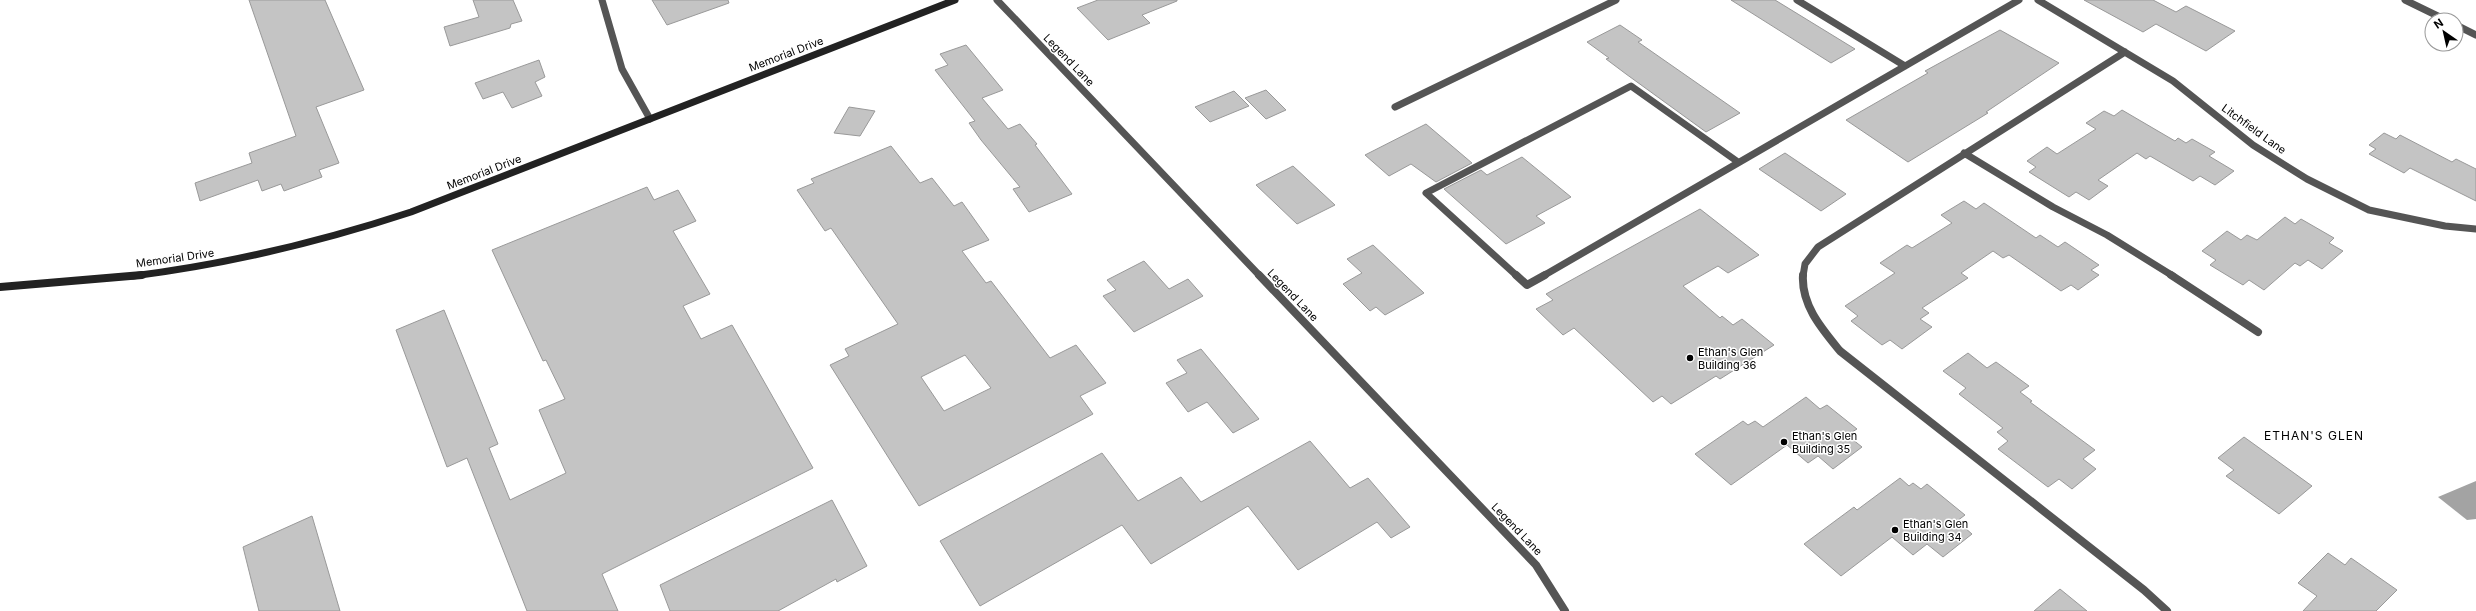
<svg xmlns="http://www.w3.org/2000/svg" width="2476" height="611" font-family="Inter,sans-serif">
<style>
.water{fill:#a3a3a3}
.building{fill:#c4c4c4;stroke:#999;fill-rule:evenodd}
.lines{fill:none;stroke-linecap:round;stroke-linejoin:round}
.street-far1{stroke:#555;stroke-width:7}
.street{stroke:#555;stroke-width:8}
.secondary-far1{stroke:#222;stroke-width:7}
.secondary{stroke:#222;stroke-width:8}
.poi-dot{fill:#000;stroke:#fff;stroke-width:1.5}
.labels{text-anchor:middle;stroke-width:3;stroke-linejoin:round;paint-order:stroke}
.street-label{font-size:11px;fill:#000;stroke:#fff}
.poi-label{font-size:11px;fill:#000;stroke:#fff;text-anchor:start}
.neighbourhood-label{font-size:12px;letter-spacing:1px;fill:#000;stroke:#fff}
</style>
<rect width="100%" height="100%" fill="#fff"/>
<path class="water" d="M 2476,481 L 2476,519 L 2467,520 L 2438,497 Z"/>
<path class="building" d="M 249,0 L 325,0 L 364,90 L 316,107 L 339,163 L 319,170 L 322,177 L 284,191 L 281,184 L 262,191 L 258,180 L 200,201 L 195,183 L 252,163 L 249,153 L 296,136 Z
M 473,0 L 513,0 L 522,21 L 511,24 L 510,28 L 450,46 L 444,27 L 479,17 Z
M 652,0 L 728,0 L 729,3 L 667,25 Z
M 1098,0 L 1177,0 L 1177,1 L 1142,15 L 1150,23 L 1108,40 L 1077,8 Z
M 1731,0 L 1775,0 L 1855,49 L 1831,63 Z
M 2084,0 L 2153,0 L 2176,12 L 2186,6 L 2235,31 L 2206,51 L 2156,24 L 2143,32 Z
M 1620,25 L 1642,40 L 1638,42 L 1740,113 L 1706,132 L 1626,74 L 1606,59 L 1609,58 L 1587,42 Z
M 2000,30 L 2059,63 L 1986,112 L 1988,113 L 1908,162 L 1846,120 L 1928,73 L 1925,71 Z
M 966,45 L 1003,90 L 982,98 L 1008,129 L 1020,124 L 1037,144 L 1035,145 L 1072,194 L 1029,212 L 1013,189 L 1020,187 L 981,140 L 969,123 L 975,121 L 935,70 L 948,65 L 940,54 Z
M 539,60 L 545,77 L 535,82 L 542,96 L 512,108 L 503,92 L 483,99 L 475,83 Z
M 1266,90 L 1286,110 L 1266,119 L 1245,98 Z
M 1234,91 L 1249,106 L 1210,122 L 1195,107 Z
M 849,107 L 875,111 L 860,136 L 834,133 Z
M 2122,110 L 2175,141 L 2178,138 L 2186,143 L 2192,139 L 2215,152 L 2209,156 L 2234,171 L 2215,185 L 2200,176 L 2193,181 L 2150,156 L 2146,159 L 2137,153 L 2098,180 L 2108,186 L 2089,200 L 2076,192 L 2069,197 L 2029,172 L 2036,167 L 2027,161 L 2047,147 L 2057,154 L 2096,129 L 2086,123 L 2104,111 L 2114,116 Z
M 1426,124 L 1472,163 L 1436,182 L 1411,164 L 1389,176 L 1365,155 Z
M 2384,133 L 2396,139 L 2400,135 L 2452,162 L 2456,159 L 2476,169 L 2476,201 L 2410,168 L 2404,173 L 2369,154 L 2376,149 L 2369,145 Z
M 891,146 L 920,183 L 932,178 L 954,206 L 962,202 L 989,240 L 962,251 L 986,283 L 991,281 L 1050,358 L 1076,345 L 1106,383 L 1080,396 L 1093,414 L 919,506 L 830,365 L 849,356 L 845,349 L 898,324 L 831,228 L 825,231 L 797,190 L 814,183 L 811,179 ZM 965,355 L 991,388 L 944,411 L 921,377 Z
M 1785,153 L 1846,194 L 1821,211 L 1759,169 Z
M 1522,157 L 1571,197 L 1536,216 L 1545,223 L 1506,244 L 1444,189 L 1481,170 L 1487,175 Z
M 1293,166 L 1335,205 L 1297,224 L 1256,185 Z
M 647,187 L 654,200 L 678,190 L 696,221 L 673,231 L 710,294 L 683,306 L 701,339 L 732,325 L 813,468 L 602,574 L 618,611 L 527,611 L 467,458 L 447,467 L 396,330 L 444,310 L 498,444 L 489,448 L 510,500 L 566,473 L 539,410 L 565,399 L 546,360 L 543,361 L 492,250 Z
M 1964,201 L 1976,209 L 1984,203 L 2036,238 L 2040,235 L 2058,247 L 2065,242 L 2099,265 L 2091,270 L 2099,275 L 2078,290 L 2071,285 L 2061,291 L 2009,255 L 2003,258 L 1993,251 L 1961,273 L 1968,278 L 1922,308 L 1929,313 L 1920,319 L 1932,327 L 1902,349 L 1890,340 L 1882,345 L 1851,321 L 1858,316 L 1845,306 L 1895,273 L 1880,263 L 1907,245 L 1912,248 L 1952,223 L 1941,215 Z
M 1700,209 L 1759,255 L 1728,273 L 1718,266 L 1683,286 L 1720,318 L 1722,316 L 1733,325 L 1742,319 L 1774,345 L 1720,379 L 1716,376 L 1671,404 L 1662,396 L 1653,402 L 1574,328 L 1563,335 L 1536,309 L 1553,300 L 1546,294 Z
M 2285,217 L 2295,224 L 2301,219 L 2334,238 L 2329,243 L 2343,251 L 2322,269 L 2308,260 L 2300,266 L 2295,263 L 2264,290 L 2249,280 L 2243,285 L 2210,265 L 2216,260 L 2202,251 L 2227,231 L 2241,240 L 2247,235 L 2257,240 Z
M 1373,245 L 1424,293 L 1385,315 L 1376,307 L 1370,311 L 1343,284 L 1362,273 L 1347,259 Z
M 1144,261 L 1169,289 L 1188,279 L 1203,296 L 1134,332 L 1103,296 L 1116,290 L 1107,280 Z
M 1201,349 L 1259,419 L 1233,433 L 1207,402 L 1188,412 L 1166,383 L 1187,373 L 1177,360 Z
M 1968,353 L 1987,368 L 1996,362 L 2029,386 L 2020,392 L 2032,401 L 2030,402 L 2095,450 L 2083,459 L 2096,469 L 2072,489 L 2059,479 L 2048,487 L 1998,449 L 2008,441 L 1997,432 L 2003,428 L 1959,394 L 1966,388 L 1943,371 Z
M 1806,397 L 1820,409 L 1827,405 L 1857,429 L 1847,435 L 1862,447 L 1833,469 L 1818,456 L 1808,463 L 1787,445 L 1731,485 L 1695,454 L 1743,421 L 1748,425 L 1755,421 L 1763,427 Z
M 2244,437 L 2312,486 L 2279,514 L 2226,476 L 2234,470 L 2218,458 Z
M 1310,441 L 1350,488 L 1368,478 L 1410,527 L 1391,538 L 1377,522 L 1298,570 L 1248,506 L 1151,564 L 1122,525 L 980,606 L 940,541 L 1102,453 L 1138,501 L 1181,477 L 1201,502 Z
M 1900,478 L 1909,486 L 1913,483 L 1921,489 L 1927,484 L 1965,515 L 1957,521 L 1972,534 L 1943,557 L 1927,544 L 1913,555 L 1892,537 L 1841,576 L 1804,544 L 1854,507 L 1857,510 Z
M 832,500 L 867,566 L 837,582 L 836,579 L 778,611 L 670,611 L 660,585 Z
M 312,516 L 340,611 L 259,611 L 243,547 Z
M 2328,553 L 2345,565 L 2351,558 L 2397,590 L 2376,611 L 2303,611 L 2317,596 L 2298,583 Z
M 2060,589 L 2087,611 L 2034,611 Z"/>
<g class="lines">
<path class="street-far1" d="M 602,0 L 622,69 L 650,119
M 997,0 L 1260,276
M 1797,0 L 1905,66
M 2038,0 L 2173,81 L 2253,145 L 2307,179 L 2369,210 L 2445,226 L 2476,229
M 2405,0 L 2446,20
M 2456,25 L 2476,35
M 1395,107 L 1616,0
M 1964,153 L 2053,207 L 2107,235 L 2173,276
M 1517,276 L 1426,193 L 1631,86 L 1738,162
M 1543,276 L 2019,0
M 1803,276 L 1805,264 L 1818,247 L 2125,52"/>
<path class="street" d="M 1259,275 L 1536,565 L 1565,611
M 1516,275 L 1527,285 L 1545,275
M 1803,275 C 1801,305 1822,329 1840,351 L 2144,590 L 2167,611
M 2171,275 L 2258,332"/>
<path class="secondary-far1" d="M 133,276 C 228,264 320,242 411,212 L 955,0"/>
<path class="secondary" d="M 0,287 L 142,275"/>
</g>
<g class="poi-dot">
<circle cx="1690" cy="358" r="4"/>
<circle cx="1784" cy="442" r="4"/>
<circle cx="1895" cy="530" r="4"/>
</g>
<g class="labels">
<g class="street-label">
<text transform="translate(786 54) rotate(-21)" y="4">Memorial Drive</text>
<text transform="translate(1069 60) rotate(46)" y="4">Legend Lane</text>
<text transform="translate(2254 129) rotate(36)" y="4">Litchfield Lane</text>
<text transform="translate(484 172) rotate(-21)" y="4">Memorial Drive</text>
<text transform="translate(175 258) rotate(-8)" y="4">Memorial Drive</text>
<text transform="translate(1293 295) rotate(46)" y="4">Legend Lane</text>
<text transform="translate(1517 529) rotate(46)" y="4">Legend Lane</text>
</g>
<g class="poi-label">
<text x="1698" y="356">Ethan's Glen<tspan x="1698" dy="13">Building 36</tspan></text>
<text x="1792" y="440">Ethan's Glen<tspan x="1792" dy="13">Building 35</tspan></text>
<text x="1903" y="528">Ethan's Glen<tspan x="1903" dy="13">Building 34</tspan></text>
</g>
<g class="neighbourhood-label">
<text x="2314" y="440">ETHAN'S GLEN</text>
</g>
</g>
<g transform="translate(2444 32) rotate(326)"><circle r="19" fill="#ffffff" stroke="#999999"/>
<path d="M0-3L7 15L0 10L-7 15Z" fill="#000000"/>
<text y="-6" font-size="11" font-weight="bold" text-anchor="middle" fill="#000000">N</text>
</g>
</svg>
